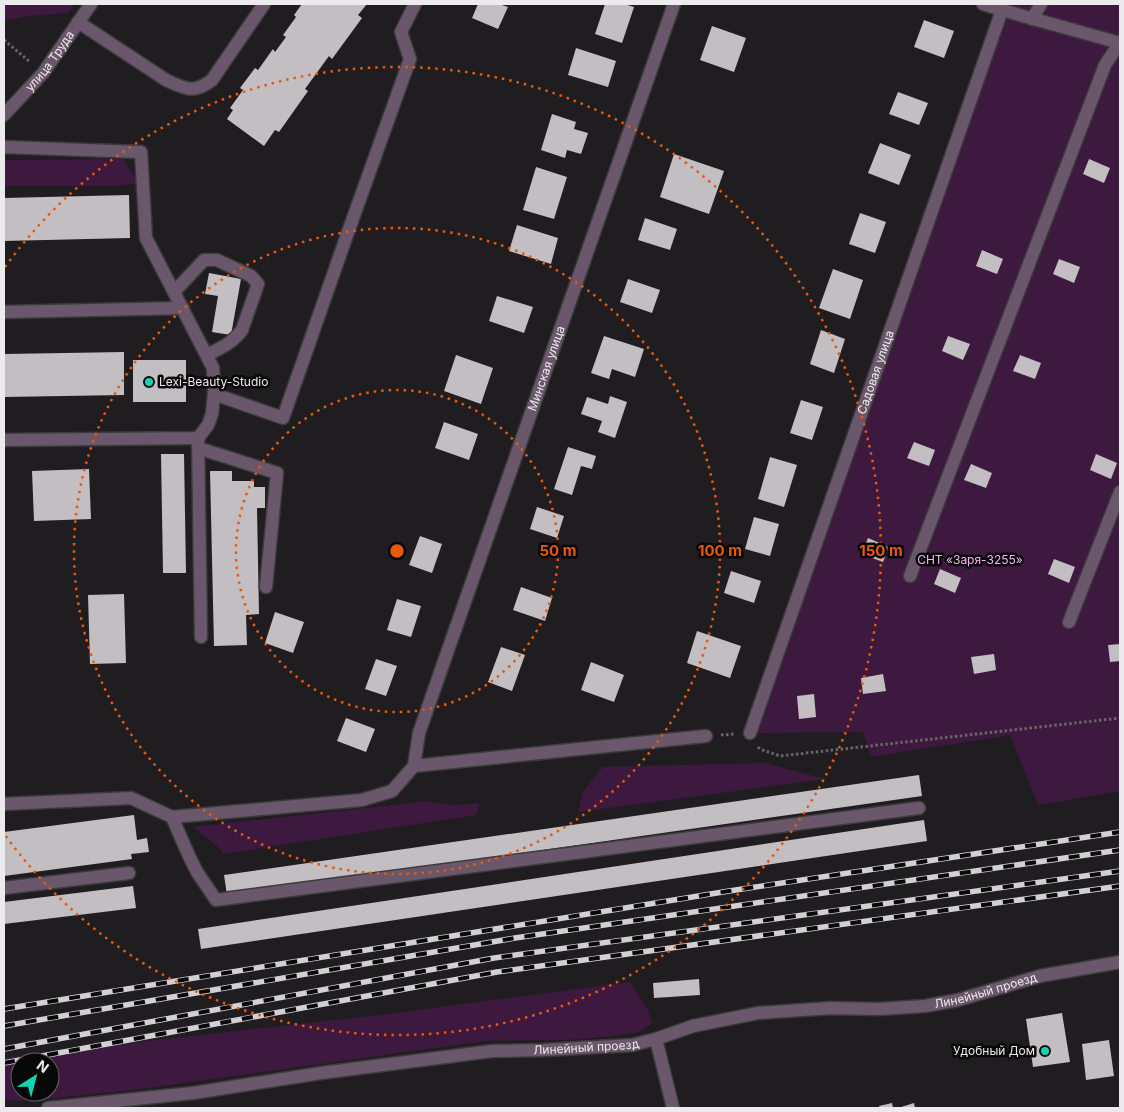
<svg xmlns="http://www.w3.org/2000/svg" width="1124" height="1112" font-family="Inter,sans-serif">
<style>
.green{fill:#3d193f;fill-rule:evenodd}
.building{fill:#c2bec2}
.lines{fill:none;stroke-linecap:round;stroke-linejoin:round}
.minor-casing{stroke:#3d3a3d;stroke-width:15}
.path{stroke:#686568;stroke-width:3;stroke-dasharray:2.5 2.5;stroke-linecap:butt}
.minor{stroke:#6b576b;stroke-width:12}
.rail-casing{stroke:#d2d0d2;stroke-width:5.5}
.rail{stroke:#090809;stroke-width:4;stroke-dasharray:11;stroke-linecap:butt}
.ring{fill:none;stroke:#e8590c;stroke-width:2.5;stroke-dasharray:2.5 5}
.poi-dot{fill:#10d5b4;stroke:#090809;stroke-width:2}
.labels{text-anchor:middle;stroke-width:5;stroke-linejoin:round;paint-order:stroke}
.street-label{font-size:12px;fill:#eceaec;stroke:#090809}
.poi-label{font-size:12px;fill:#eceaec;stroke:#090809;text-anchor:start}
.park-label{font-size:12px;fill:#f9b3fa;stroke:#090809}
.centre{fill:#e8590c;stroke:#090809;stroke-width:2.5}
.ring-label{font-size:15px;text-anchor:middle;font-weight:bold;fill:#e8590c;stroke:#090809;stroke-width:5;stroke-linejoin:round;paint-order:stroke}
</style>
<rect width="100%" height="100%" fill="#201d20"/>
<path class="green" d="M 4,4 L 74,4 L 69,13 L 27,16 L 5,21 L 4,20 Z
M 983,4 L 1120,4 L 1120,791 L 1038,805 L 1010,735 L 871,757 L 863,732 L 750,733 L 1001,11 Z
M 123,159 L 138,183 L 114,186 L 4,186 L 4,160 Z
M 766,763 L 825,779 L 578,812 L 583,792 L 603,767 Z
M 421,801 L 455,805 L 480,803 L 476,815 L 224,854 L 216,845 L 193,827 L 394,805 Z
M 630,982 L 648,1010 L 652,1024 L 639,1032 L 607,1037 L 565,1040 L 486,1041 L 141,1089 L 46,1099 L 4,1101 L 4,1058 L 30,1054 L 388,1014 ZM 20,1062 L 50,1062 L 50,1092 L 20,1092 Z"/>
<path class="building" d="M 302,4 L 367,4 L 358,15 L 362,18 L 332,59 L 329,56 L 305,89 L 308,91 L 279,132 L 275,130 L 264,146 L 227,119 L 233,110 L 230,108 L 243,90 L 240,88 L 255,68 L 258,70 L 273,49 L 275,52 L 286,37 L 283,35 L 296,17 L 294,15 Z
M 478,4 L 499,4 L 508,7 L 498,29 L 472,18 Z
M 605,4 L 624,4 L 634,7 L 622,43 L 595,34 Z
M 924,20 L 954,31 L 944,58 L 914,47 Z
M 712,26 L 746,38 L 734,72 L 700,60 Z
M 576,48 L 616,61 L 608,87 L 568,75 Z
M 898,92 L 928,103 L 919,125 L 889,114 Z
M 552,114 L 576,122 L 574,129 L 588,133 L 581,154 L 567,150 L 565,158 L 541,150 Z
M 880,143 L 911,155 L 899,185 L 868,173 Z
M 674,154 L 724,171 L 709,214 L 660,197 Z
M 1089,159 L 1110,168 L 1104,183 L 1083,174 Z
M 536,167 L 567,177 L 554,219 L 523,210 Z
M 129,195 L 130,238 L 4,241 L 4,198 Z
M 860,213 L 886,222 L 875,253 L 849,244 Z
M 645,218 L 677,229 L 670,250 L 638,240 Z
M 517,225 L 558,238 L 551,264 L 509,251 Z
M 982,250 L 1003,259 L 997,274 L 976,266 Z
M 1059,259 L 1080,267 L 1074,283 L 1053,274 Z
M 833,269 L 863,280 L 850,319 L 819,308 Z
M 209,273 L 241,279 L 231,335 L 212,332 L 218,296 L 205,294 Z
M 628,279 L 660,290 L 652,313 L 620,302 Z
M 497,296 L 533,307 L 524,333 L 489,321 Z
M 821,330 L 845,339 L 834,373 L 810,364 Z
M 604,336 L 644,349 L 635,377 L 612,369 L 609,379 L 591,373 Z
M 948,336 L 970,344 L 963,360 L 942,351 Z
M 124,352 L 124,395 L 4,397 L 4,354 Z
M 456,355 L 493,368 L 481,404 L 444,391 Z
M 1020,355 L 1041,363 L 1035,379 L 1013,371 Z
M 133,360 L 186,360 L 186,402 L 133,402 Z
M 610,396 L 627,402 L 615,438 L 598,432 L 602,421 L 581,414 L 587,397 L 608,404 Z
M 801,400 L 823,407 L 812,440 L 790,433 Z
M 444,422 L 478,434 L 469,460 L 435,448 Z
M 914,442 L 935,450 L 929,466 L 907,458 Z
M 568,447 L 596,456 L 592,469 L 581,466 L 572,495 L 554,489 Z
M 161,454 L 184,454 L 186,573 L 163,573 Z
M 1096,454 L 1117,463 L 1111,479 L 1090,470 Z
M 770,457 L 797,465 L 784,507 L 758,499 Z
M 971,464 L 992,473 L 986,488 L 964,480 Z
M 89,469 L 91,519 L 34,521 L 32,471 Z
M 210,471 L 232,471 L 232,481 L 254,481 L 254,487 L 265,487 L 265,508 L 257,508 L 259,614 L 246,615 L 247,645 L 214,646 Z
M 537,507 L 564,516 L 557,538 L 530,529 Z
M 754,517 L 779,524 L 770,556 L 745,549 Z
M 420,536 L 442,544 L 432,573 L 409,565 Z
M 868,538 L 889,547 L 883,562 L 862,554 Z
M 1054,559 L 1075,567 L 1069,583 L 1048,574 Z
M 940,569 L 961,578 L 955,593 L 934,584 Z
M 731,571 L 761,581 L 754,603 L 724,593 Z
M 521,587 L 552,598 L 545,621 L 513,610 Z
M 124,594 L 126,663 L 90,664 L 88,595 Z
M 397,599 L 421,606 L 411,637 L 387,630 Z
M 275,612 L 304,622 L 293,653 L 265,643 Z
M 697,631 L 741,646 L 730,678 L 687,663 Z
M 1120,644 L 1120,661 L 1110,662 L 1108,645 Z
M 501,647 L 525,655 L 512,691 L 488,682 Z
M 994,654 L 996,670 L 974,674 L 971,657 Z
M 376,659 L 397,666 L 386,696 L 365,689 Z
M 591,662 L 624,675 L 614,702 L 581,690 Z
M 883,674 L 886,691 L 863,694 L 861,678 Z
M 814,694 L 816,717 L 799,719 L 797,696 Z
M 346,718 L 375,729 L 366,752 L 337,741 Z
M 919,775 L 922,796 L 227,895 L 224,875 Z
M 134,815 L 137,840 L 147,838 L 149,852 L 131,854 L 132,859 L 4,876 L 4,832 Z
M 924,820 L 927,841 L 201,949 L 198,929 Z
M 133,886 L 136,908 L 4,924 L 4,902 Z
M 699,979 L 700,995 L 654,998 L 653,983 Z
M 1062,1013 L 1070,1062 L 1033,1067 L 1026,1019 Z
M 1109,1040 L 1114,1076 L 1086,1080 L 1082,1044 Z
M 892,1103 L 893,1108 L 880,1108 L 879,1106 Z
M 914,1103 L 915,1108 L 898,1108 Z"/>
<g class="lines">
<g class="minor-casing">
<g id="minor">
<path d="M 983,4 L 1002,10 L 1120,43"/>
<path d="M 1032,19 L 1041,4"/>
<path d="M 78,22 L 166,80 C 185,89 194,94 212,80 L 264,4"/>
<path id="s1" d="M 4,115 L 43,73 L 91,4"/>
<path d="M 4,147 L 141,152 L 146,238 L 213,368 L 214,394 L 212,414 L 208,425 L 198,438 L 4,440"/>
<path d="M 174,292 L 204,260 L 217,260 L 251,276 L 258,284 L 242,330 C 233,343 220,348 207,355"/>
<path d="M 4,312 L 183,308"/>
<path d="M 214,394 L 283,418 L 347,235 L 410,59 L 401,32 L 415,4"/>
<path d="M 198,438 L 201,637"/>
<path d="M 198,448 L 277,473 L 266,587"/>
<path d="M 910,576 L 1105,65 L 1120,42"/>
<path d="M 1069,622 L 1120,492"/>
<path id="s2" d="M 750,733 L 1002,10"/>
<path d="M 414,766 L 706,736"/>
<path d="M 4,804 L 131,798 L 172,817 L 189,856 L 197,872 L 216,900 L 919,808"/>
<path id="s3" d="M 172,817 L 362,800 L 392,791 L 414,766 L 419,733 L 674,4"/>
<path d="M 4,888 L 129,873"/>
<path d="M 656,1039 L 673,1108"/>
<path id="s4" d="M 48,1108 L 193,1093 L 321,1073 L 492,1051 L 544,1050 L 632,1045 L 656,1039 L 693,1026 L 758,1013 L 831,1008 L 879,1009 L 925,1006 L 958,1000 L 1040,976 L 1120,962"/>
</g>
</g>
<path class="path" d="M 4,40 L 30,62
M 721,735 L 735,734
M 758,747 L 760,749 L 780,756 L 1120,718"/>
<use href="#minor" class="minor"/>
<g class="rail-casing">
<path id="rail" d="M 4,1009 L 729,891 L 1120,832
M 4,1026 L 515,938 L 1120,850
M 4,1049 L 494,958 L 1120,871
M 4,1063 L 497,972 L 1120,886"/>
</g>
<use href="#rail" class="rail"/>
</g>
<g class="ring">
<circle cx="397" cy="551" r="161"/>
<circle cx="397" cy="551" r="323"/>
<path d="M5 267A484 484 0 1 1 5 835"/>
</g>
<g class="poi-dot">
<circle cx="149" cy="382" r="5"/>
<circle cx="1045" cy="1051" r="5"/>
</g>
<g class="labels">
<g class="street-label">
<text dy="4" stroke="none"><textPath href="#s1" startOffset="71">улица Труда</textPath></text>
<text dy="4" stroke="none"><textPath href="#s3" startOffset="675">Минская улица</textPath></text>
<text dy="4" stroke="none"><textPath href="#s2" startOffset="382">Садовая улица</textPath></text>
<text dy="4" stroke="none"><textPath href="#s4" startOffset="948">Линейный проезд</textPath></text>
<text dy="4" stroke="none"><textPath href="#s4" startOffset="542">Линейный проезд</textPath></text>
</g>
<g class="poi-label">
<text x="159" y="386">Lexi-Beauty-Studio</text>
<text x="1035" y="1055" text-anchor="end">Удобный Дом</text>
</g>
<g class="park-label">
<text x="970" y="564">СНТ «Заря-3255»</text>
</g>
</g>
<circle cx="397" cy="551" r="8" class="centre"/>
<g class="ring-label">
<text x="558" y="556">50 m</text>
<text x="720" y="556">100 m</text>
<text x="881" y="556">150 m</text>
</g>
<rect width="1124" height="1112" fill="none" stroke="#eceaec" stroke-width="10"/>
<g transform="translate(35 1077) rotate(36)"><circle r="24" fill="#090809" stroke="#646264"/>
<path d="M0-4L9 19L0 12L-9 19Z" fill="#10d5b4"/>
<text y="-8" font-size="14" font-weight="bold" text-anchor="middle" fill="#eceaec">N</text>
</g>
</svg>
